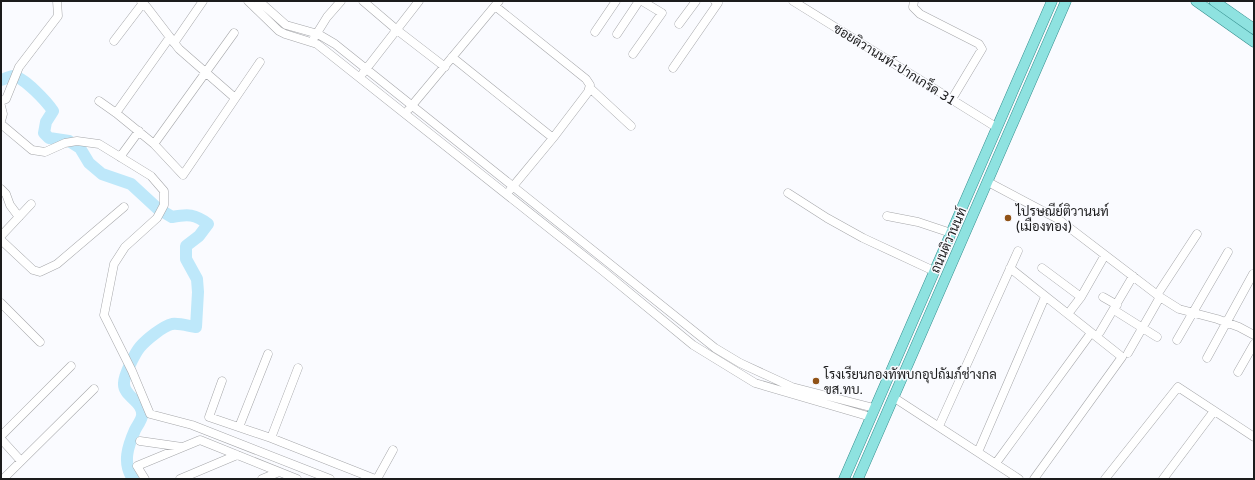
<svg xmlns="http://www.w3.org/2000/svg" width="1255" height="480" font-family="'Varela Round',Sarabun,sans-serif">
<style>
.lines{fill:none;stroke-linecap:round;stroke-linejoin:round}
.river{stroke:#bee8fa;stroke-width:12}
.minor-casing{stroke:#a6a7aa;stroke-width:9}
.major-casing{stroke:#358f8e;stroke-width:11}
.minor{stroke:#fff;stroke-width:8}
.major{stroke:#8ee2e0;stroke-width:10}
.poi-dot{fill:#905217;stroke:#fafbff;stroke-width:1.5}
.labels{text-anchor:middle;stroke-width:3;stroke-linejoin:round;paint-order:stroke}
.street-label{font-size:13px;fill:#1b1b1c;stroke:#fafbff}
.poi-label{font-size:13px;fill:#1b1b1c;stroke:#fafbff;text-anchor:start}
</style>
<rect width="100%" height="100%" fill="#fafbff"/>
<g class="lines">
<path class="river" d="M 1,80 C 5,79 10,76 13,76 C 24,77 47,102 53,111 L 46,122 L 44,133 L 49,138 L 69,141 L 80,148 L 89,163 L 102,174 L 131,184 L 157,208 L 172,217 C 188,214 195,214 208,224 L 199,236 L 186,246 L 186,259 L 197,279 L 198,292 L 196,327 C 189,326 179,323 172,324 C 163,326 146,340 140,347 C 135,353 124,375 124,383 C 123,397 144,401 142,416 C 141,421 137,426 135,430 C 128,446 122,463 133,479"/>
<g class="minor-casing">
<path id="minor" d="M 141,1 L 146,6 L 179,49 L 235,98
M 248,1 L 279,31 L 285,34 L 317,44 L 603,271 L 693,345 L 755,383 L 871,417
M 259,1 L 286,25 L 318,34 L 335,44 L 715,348 L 740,363 L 792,387 L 874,408
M 363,1 L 397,30 L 445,67
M 793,1 L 996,127
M 914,1 L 913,7 L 920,14 L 979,44 L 982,49 L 952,99
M 495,6 L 586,79 L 590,85 L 588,92 L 553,138 L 510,190
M 679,24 L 696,1
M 595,32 L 616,1
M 617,34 L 639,1
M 170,37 L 116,113 L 154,144 L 183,175 L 260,62
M 314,38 L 327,17 L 341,1
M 114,41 L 143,3
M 174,43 L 203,1
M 633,54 L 662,13 L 642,1
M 452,57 L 553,138
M 673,68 L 718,3 L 715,1
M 363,73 L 419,1
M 590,88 L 631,126
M 1,101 L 6,99 L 19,67 L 58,16 L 57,1
M 99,101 L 116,113
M 1,106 L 3,114 L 1,121
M 409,109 L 499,1
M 1,124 L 32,150 L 45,152 L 65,143 L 77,141 L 99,144 L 151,176 L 164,191 L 164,205 L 157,218 L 125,247 L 114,264 L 104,315 L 132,371 L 150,414 L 192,425 L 330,479
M 154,144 L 234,33
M 120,157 L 139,131
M 988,182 L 1058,219 L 1160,297 L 1179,309 L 1217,319 L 1239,327 L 1254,335
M 1,189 L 6,194 L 10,205 L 19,217
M 788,193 L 827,218 L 863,238 L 934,271
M 887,216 L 918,222 L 951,233
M 1,236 L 31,204
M 1,240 L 33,270 L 40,272 L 57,264 L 124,207
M 1010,268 L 1122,357 L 1034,479
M 1042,268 L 1081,297
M 1157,295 L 1197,234
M 1103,297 L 1117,305
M 1,303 L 40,342
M 1071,310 L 1081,297 L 1105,255
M 1114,310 L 1157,337
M 1100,332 L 1133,276
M 1177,340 L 1228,252
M 1128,353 L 1160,297
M 1207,358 L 1253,274
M 1238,372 L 1254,344
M 222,381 L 209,417 L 271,438 L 375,479
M 893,397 L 1019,479
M 939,426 L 1018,251
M 239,427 L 268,354
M 1,436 L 71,366
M 271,438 L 298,368
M 1,439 L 21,461
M 140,441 L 182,447
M 978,452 L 1045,297
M 996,463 L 1091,333
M 3,479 L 94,389
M 145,479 L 137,466 L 200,440 L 297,479
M 180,479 L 237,455
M 262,479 L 279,472
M 377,479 L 393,450
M 1105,479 L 1178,387 L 1254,437
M 1163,479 L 1214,411"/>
</g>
<g class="major-casing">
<path id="major" d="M 1196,1 L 1254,42
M 1214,1 L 1254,29
M 844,479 L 1052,1
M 858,479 L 1066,1"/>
</g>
<use href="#minor" class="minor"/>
<use href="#major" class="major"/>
</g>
<g class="poi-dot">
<circle cx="1008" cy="218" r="4"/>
<circle cx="816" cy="381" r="4"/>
</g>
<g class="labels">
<g class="street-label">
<text transform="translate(895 64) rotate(32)" y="5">ซอยติวานนท์-ปากเกร็ด 31</text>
<text transform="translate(948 240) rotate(-66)" y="5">ถนนติวานนท์</text>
</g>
<g class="poi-label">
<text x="1016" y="216">ไปรษณีย์ติวานนท์<tspan x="1016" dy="15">(เมืองทอง)</tspan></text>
<text x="824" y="379">โรงเรียนกองทัพบกอุปถัมภ์ช่างกล<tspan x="824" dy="15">ขส.ทบ.</tspan></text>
</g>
</g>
<rect width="1255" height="480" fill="none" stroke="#1b1b1c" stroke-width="4"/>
</svg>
